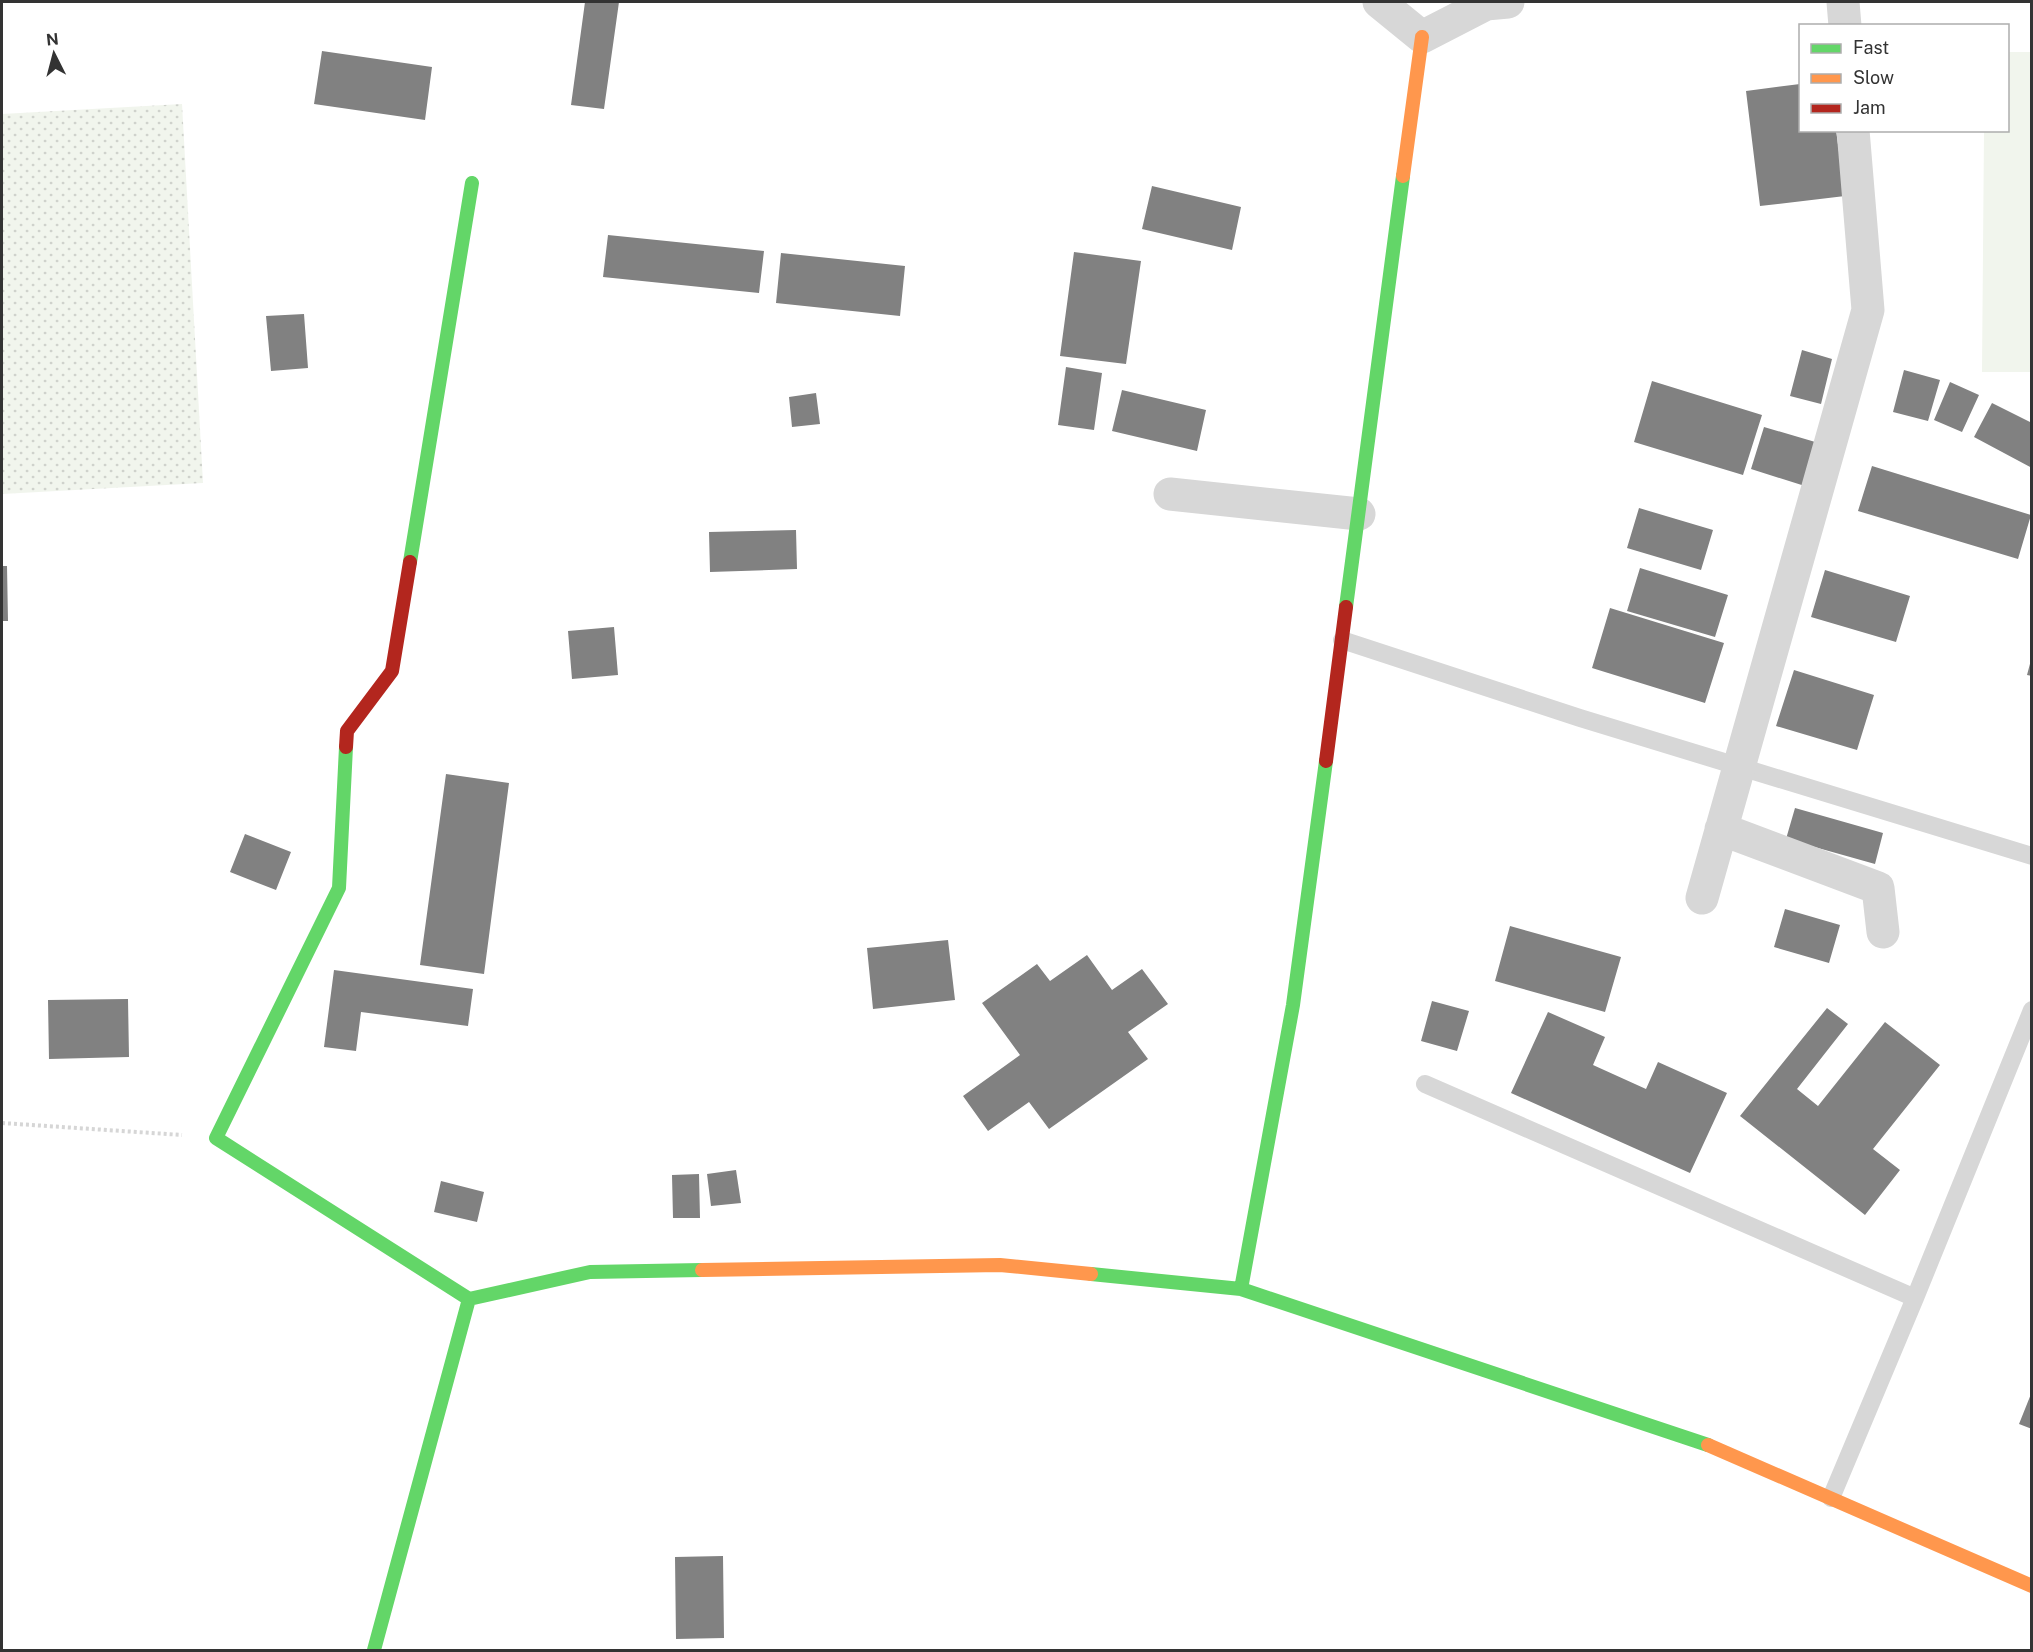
<svg xmlns="http://www.w3.org/2000/svg" width="2033" height="1652" font-family="'Public Sans',sans-serif">
<style>
.green{fill:#f1f5ed}
.park{fill:url(#park-dots)}
.building{fill:#818181}
.lines{fill:none;stroke-linecap:round;stroke-linejoin:round}
.path{stroke:#d6d6d6;stroke-width:4;stroke-dasharray:3 3;stroke-linecap:butt}
.lane{stroke:#d7d7d7;stroke-width:18}
.street{stroke:#d7d7d7;stroke-width:33}
.fast{stroke:#63d668;stroke-width:14}
.slow{stroke:#ff974d;stroke-width:14}
.jam{stroke:#b3261e;stroke-width:14}
</style>
<defs>
<pattern id="park-dots" width="8" height="8" patternUnits="userSpaceOnUse" patternTransform="scale(1.5)"><rect width="8" height="8" fill="#f1f5ed"/><path d="M2 2h.1M6 6h.1" fill="none" stroke="#cfd2cc" stroke-width="1.8" stroke-linecap="round"/></pattern>
</defs>
<rect width="100%" height="100%" fill="#fff"/>
<path class="green" d="M 2008,52 L 2031,52 L 2031,372 L 1982,372 L 1984,131 L 2008,130 Z"/>
<path class="park" d="M 182,104 L 203,483 L 2,494 L 2,114 Z"/>
<path class="building" d="M 585,2 L 619,2 L 604,109 L 571,105 Z
M 322,51 L 432,67 L 425,120 L 314,104 Z
M 1800,84 L 1800,130 L 1836,130 L 1845,196 L 1760,206 L 1746,91 Z
M 1152,186 L 1241,207 L 1232,250 L 1142,229 Z
M 608,235 L 764,251 L 759,293 L 603,277 Z
M 1074,252 L 1141,261 L 1126,364 L 1060,356 Z
M 781,253 L 905,266 L 900,316 L 776,303 Z
M 304,314 L 308,368 L 271,371 L 266,316 Z
M 1802,350 L 1832,359 L 1821,404 L 1790,396 Z
M 1066,367 L 1102,373 L 1094,430 L 1058,425 Z
M 1904,370 L 1940,380 L 1928,421 L 1893,412 Z
M 1652,381 L 1762,415 L 1743,475 L 1634,442 Z
M 1950,382 L 1979,395 L 1962,432 L 1934,420 Z
M 1122,390 L 1206,410 L 1197,451 L 1112,431 Z
M 816,393 L 820,424 L 792,427 L 789,397 Z
M 1992,403 L 2032,423 L 2032,468 L 1974,437 Z
M 1764,427 L 1822,444 L 1808,487 L 1751,469 Z
M 1872,466 L 2031,515 L 2018,559 L 1858,511 Z
M 1639,508 L 1713,530 L 1701,570 L 1627,548 Z
M 796,530 L 797,569 L 710,572 L 709,532 Z
M 2,566 L 7,566 L 8,621 L 2,621 Z
M 1640,568 L 1728,595 L 1715,637 L 1627,611 Z
M 1825,570 L 1910,596 L 1896,642 L 1811,617 Z
M 1610,608 L 1724,643 L 1705,703 L 1592,668 Z
M 614,627 L 618,675 L 572,679 L 568,631 Z
M 2031,660 L 2032,660 L 2032,676 L 2027,675 Z
M 1794,670 L 1874,695 L 1857,750 L 1776,726 Z
M 446,774 L 509,783 L 484,974 L 420,965 Z
M 1795,808 L 1883,833 L 1875,864 L 1786,839 Z
M 245,834 L 291,852 L 276,890 L 230,872 Z
M 1785,909 L 1840,925 L 1829,963 L 1774,947 Z
M 1510,926 L 1621,957 L 1605,1012 L 1495,981 Z
M 948,940 L 955,1000 L 873,1009 L 867,948 Z
M 1087,955 L 1112,990 L 1142,969 L 1168,1004 L 1128,1032 L 1148,1059 L 1049,1129 L 1029,1102 L 988,1131 L 963,1096 L 1020,1055 L 982,1003 L 1037,964 L 1050,981 Z
M 334,970 L 473,989 L 468,1026 L 361,1012 L 356,1051 L 324,1047 Z
M 128,999 L 129,1057 L 49,1059 L 48,1000 Z
M 1432,1001 L 1469,1011 L 1457,1051 L 1421,1041 Z
M 1827,1008 L 1848,1024 L 1797,1089 L 1818,1106 L 1885,1022 L 1940,1065 L 1873,1149 L 1900,1170 L 1865,1215 L 1740,1116 Z
M 1548,1012 L 1605,1037 L 1593,1065 L 1646,1089 L 1658,1062 L 1727,1093 L 1690,1173 L 1511,1093 Z
M 736,1170 L 741,1203 L 711,1206 L 707,1174 Z
M 699,1174 L 700,1218 L 673,1218 L 672,1175 Z
M 441,1181 L 484,1192 L 477,1222 L 434,1212 Z
M 2031,1394 L 2032,1394 L 2032,1429 L 2019,1424 Z
M 723,1556 L 724,1638 L 676,1639 L 675,1557 Z"/>
<g class="lines">
<path class="path" d="M 2,1123 L 182,1135"/>
<path class="lane" d="M 1342,640 L 1580,718 L 2032,856
M 1425,1084 L 1915,1298
M 1831,1498 L 1915,1298 L 2032,1010"/>
<path class="street" d="M 1379,2 L 1422,37 L 1486,4 L 1508,2
M 1843,2 L 1845,26
M 1170,494 L 1359,514
M 1721,829 L 1878,888 L 1883,932
M 1702,898 L 1868,310 L 1853,130"/>
<path class="fast" d="M 410,562 L 472,183
M 1346,607 L 1403,176
M 346,747 L 339,888 L 216,1138 L 469,1299
M 1091,1274 L 1241,1289 L 1708,1445
M 1241,1289 L 1293,1005 L 1326,761
M 374,1650 L 469,1299 L 590,1272 L 702,1270"/>
<path class="slow" d="M 1403,176 L 1422,37
M 702,1270 L 1000,1265 L 1091,1274
M 1708,1445 L 2032,1586"/>
<path class="jam" d="M 346,747 L 347,731 L 392,671 L 410,562
M 1326,761 L 1346,607"/>
</g>
<rect width="2033" height="1652" fill="none" stroke="#333333" stroke-width="6"/>
<rect x="1799" y="24" width="210" height="108" fill="#ffffff" stroke="#adadad" stroke-width="1.5"/>
<rect x="1811" y="44" width="30" height="9" fill="#63d668" stroke="#adadad" stroke-width="1.5"/>
<text x="1853" y="54" font-size="18" fill="#333333">Fast</text>
<rect x="1811" y="74" width="30" height="9" fill="#ff974d" stroke="#adadad" stroke-width="1.5"/>
<text x="1853" y="84" font-size="18" fill="#333333">Slow</text>
<rect x="1811" y="104" width="30" height="9" fill="#b3261e" stroke="#adadad" stroke-width="1.5"/>
<text x="1853" y="114" font-size="18" fill="#333333">Jam</text>
<g transform="translate(54 54) rotate(354)" stroke="#ffffff" stroke-width="4.5" paint-order="stroke">
<path d="M0-4.5L10 22L0 15L-10 22Z" fill="#333333"/>
<text y="-9" font-size="16" font-weight="bold" text-anchor="middle" fill="#333333">N</text>
</g>
</svg>
